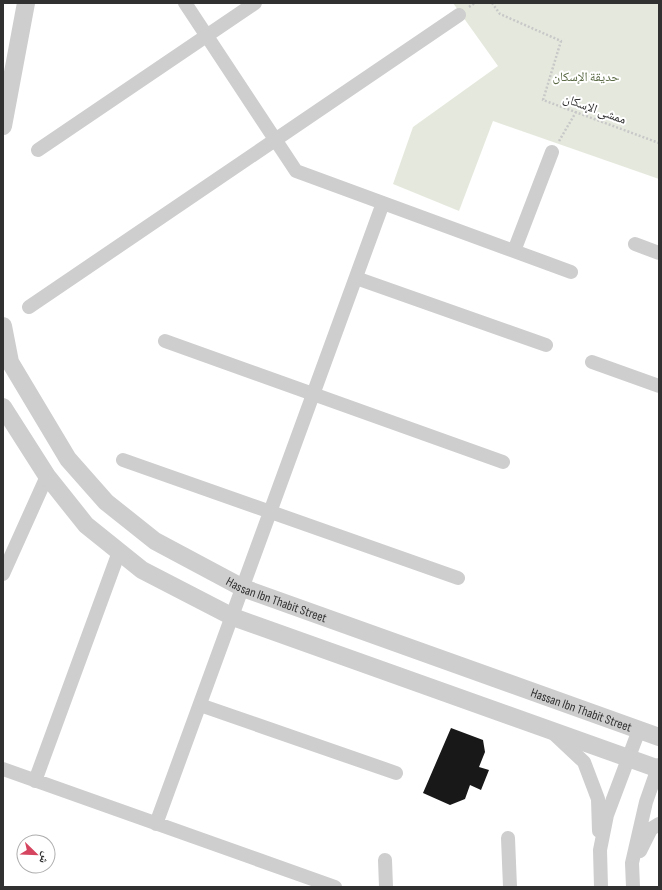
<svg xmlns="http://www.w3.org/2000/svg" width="662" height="890" font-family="'Sofia Sans Condensed','Noto Naskh Arabic',sans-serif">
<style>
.green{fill:#e5e9dd}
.building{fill:#181818}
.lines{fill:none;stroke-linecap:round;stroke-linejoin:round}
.path{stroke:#c8c8c8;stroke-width:2.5;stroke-dasharray:2 2;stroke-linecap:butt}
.minor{stroke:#cecece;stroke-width:14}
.tertiary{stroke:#cecece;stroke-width:18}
.labels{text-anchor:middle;stroke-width:4;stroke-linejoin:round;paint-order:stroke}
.park-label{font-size:13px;fill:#586842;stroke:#fff}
.street-label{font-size:13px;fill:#313131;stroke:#fff}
</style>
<rect width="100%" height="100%" fill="#fff"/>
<path class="green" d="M 453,3 L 659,3 L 659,179 L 493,121 L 459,211 L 393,184 L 413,127 L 498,66 Z"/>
<path class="building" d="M 451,728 L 483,740 L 485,752 L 479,767 L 489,770 L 481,790 L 470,785 L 465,799 L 450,805 L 423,793 Z"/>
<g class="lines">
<path class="path" d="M 492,3 L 500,14 L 561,41 L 543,100 L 659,143
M 469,7 L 475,3
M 559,141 L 576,112"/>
<path class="minor" d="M 185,3 L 296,171 L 571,272
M 38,150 L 255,3
M 635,244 L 659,253
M 514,251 L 552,152
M 356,278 L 546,345
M 29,307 L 459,15
M 165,341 L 503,462
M 592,362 L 659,386
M 123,460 L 458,578
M 3,574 L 47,476
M 200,705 L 396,773
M 553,733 L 584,762 L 598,799 L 599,831
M 3,769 L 335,887
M 35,781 L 119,552
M 156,824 L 383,203
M 508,838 L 510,887
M 640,851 L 651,829 L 659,824
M 385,860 L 386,887
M 601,887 L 600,850 L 607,815 L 639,730
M 633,887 L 632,863 L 646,802 L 659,765"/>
<g class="tertiary">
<path d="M 3,126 L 26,3"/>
<path id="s1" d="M 3,326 L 10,362 L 68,459 L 106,502 L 155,541 L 243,588 L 659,737"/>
<path d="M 3,407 L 47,476 L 86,525 L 142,570 L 233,617 L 659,769"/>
</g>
</g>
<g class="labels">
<g class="park-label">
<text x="586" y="81">حديقة الإسكان</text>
</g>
<g class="street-label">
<text transform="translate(595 108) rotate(20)" y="5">ممشى الإسكان</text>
<text dy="5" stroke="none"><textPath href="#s1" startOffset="405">Hassan Ibn Thabit Street</textPath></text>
<text dy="5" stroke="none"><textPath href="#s1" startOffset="729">Hassan Ibn Thabit Street</textPath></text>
</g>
</g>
<rect width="662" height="890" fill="none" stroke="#313131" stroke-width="8"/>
<g transform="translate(36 854) rotate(113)"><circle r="19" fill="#ffffff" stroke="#adadad"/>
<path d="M0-3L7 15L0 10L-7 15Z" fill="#d5455f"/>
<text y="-6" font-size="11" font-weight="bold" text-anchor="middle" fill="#313131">ش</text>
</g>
</svg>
